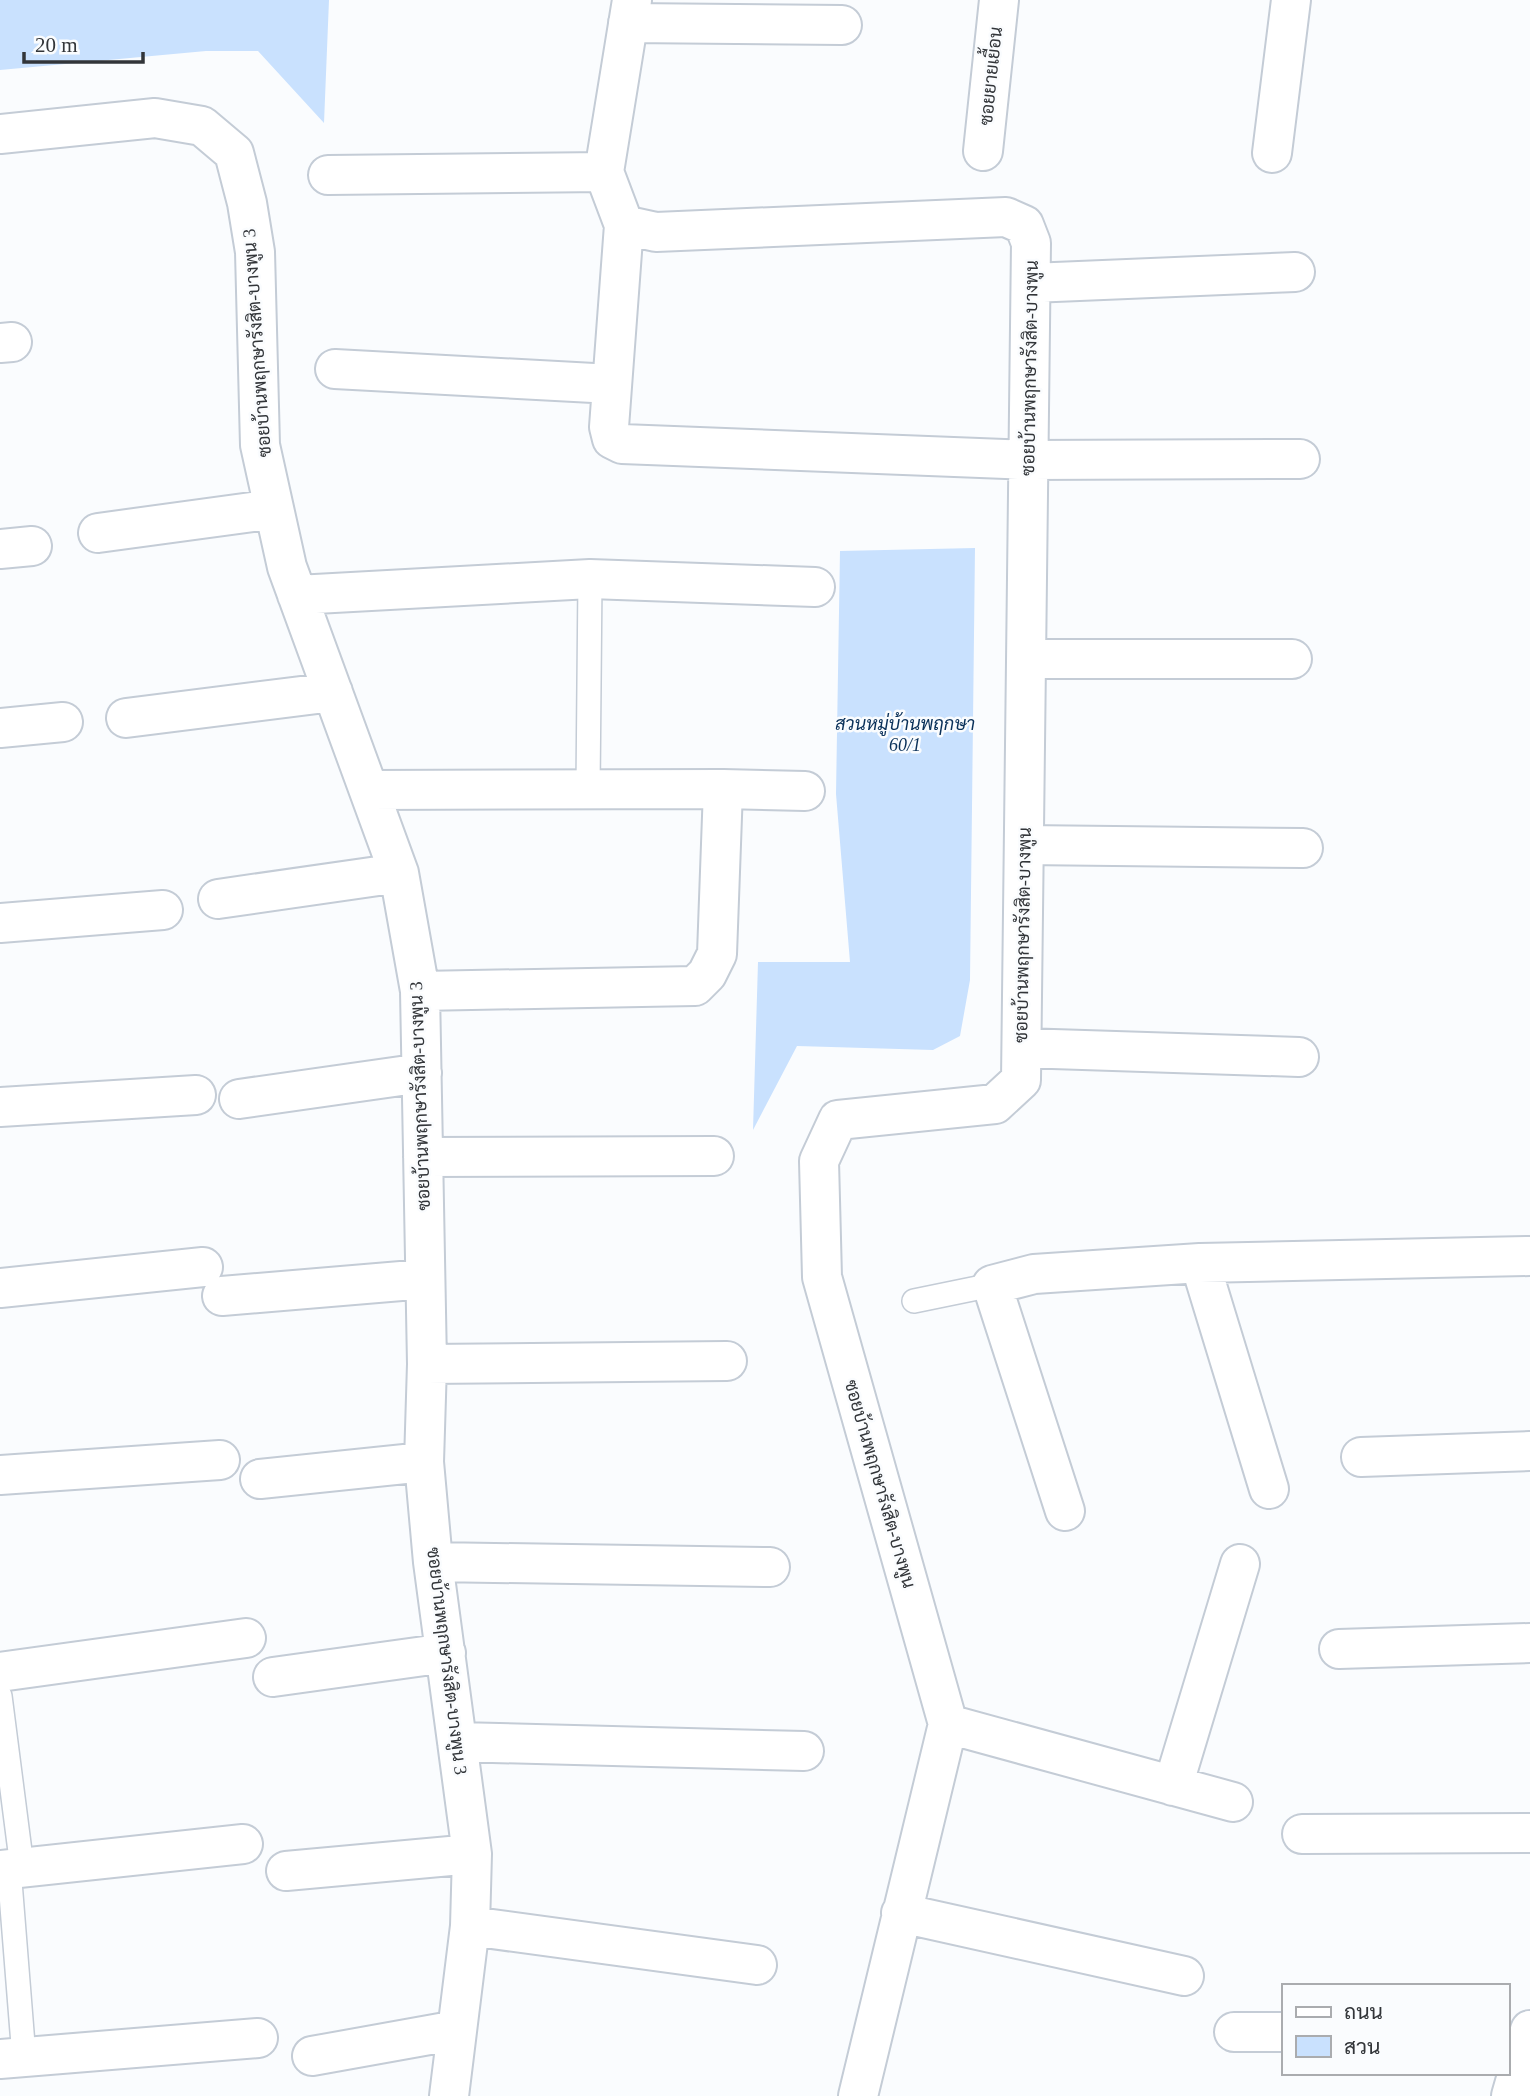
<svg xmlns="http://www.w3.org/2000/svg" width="1530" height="2096" font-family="'Times New Roman',Sarabun,serif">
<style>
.green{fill:#c9e1fe}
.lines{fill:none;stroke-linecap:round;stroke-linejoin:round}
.service-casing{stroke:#c4ccd6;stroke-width:26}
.minor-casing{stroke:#c4ccd6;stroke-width:42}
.service{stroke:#fff;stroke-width:23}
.minor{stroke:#fff;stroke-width:38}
.labels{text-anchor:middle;stroke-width:5;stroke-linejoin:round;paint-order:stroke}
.street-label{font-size:18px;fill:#323539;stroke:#fafcfe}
.park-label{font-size:18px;font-style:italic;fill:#093059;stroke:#fafcfe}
</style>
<rect width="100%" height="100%" fill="#fafcfe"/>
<path class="green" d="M 0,0 L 329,0 L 324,123 L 258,51 L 206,51 L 0,70 Z
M 975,548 L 970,980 L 960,1036 L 933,1050 L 797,1046 L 753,1130 L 758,962 L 850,962 L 836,794 L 840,551 Z"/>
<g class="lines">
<g class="service-casing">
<path id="service" d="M 588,789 L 590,579
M 914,1301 L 992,1285
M 0,1696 L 22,1867
M 9,1869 L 24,2057"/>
</g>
<g class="minor-casing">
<path id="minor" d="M 632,0 L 604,172 L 624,225 L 656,232 L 1006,217 L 1024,225 L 1031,243 L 1021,1080 L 995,1104 L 838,1120 L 819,1161 L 822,1277 L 948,1724 L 858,2096
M 628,23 L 842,25
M 0,134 L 155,118 L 202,126 L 234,153 L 247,203 L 255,252 L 260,445 L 287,567 L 399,873 L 420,991 L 427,1364 L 424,1462 L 433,1562 L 472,1854 L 470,1926 L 449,2096
M 983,151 L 999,0
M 1272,153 L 1291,0
M 328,175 L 604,172
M 624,225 L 609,427 L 612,439 L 622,444 L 1029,460 L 1300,459
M 1031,283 L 1295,272
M 0,343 L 12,342
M 335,369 L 612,384
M 98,533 L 274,509
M 0,549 L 32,546
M 297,595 L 590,579 L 815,587
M 1027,659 L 1292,659
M 126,718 L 333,692
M 0,728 L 63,722
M 723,789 L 805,791
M 369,790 L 723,789 L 717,954 L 707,974 L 695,986 L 420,991
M 1024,845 L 1303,848
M 218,899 L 399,873
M 0,923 L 163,910
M 1022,1048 L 1299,1057
M 239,1099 L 422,1073
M 0,1107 L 196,1095
M 423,1157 L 714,1156
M 1200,1263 L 1269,1489
M 0,1288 L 203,1267
M 222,1296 L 425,1279
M 427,1364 L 727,1361
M 1361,1457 L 1530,1451
M 0,1475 L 220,1460
M 260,1479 L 424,1462
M 1065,1511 L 992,1285 L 1034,1274 L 1200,1263 L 1530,1256
M 433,1562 L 770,1567
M 1339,1649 L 1530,1643
M 0,1672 L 246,1638
M 273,1677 L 446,1653
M 948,1724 L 1233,1802
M 457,1742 L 804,1751
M 1173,1786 L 1240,1564
M 1302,1834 L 1530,1833
M 0,1870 L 243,1844
M 286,1871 L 472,1854
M 901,1913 L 1184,1976
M 470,1926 L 757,1965
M 1234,2032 L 1283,2032
M 312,2056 L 457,2030
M 0,2059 L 258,2038
M 1511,2096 L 1530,2030"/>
</g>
<use href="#service" class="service"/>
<use href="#minor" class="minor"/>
</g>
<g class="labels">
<g class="street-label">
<text transform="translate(991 76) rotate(-84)" y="6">ซอยยายเยื้อน</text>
<text transform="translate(257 343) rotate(-94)" y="6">ซอยบ้านพฤกษารังสิต-บางพูน 3</text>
<text transform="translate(1030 368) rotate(-89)" y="6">ซอยบ้านพฤกษารังสิต-บางพูน</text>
<text transform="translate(1023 935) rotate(-89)" y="6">ซอยบ้านพฤกษารังสิต-บางพูน</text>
<text transform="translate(420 1096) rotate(-92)" y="6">ซอยบ้านพฤกษารังสิต-บางพูน 3</text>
<text transform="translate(880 1484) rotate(74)" y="6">ซอยบ้านพฤกษารังสิต-บางพูน</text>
<text transform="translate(447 1661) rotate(83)" y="6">ซอยบ้านพฤกษารังสิต-บางพูน 3</text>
</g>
<g class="park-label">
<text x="905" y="730">สวนหมู่บ้านพฤกษา<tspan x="905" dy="21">60/1</tspan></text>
</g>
</g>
<rect x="1282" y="1984" width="228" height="91" fill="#fafcfe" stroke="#aaacaf" stroke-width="2"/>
<rect x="1296" y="2007" width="35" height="10" fill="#ffffff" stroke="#aaacaf" stroke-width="2"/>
<text x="1344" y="2019" font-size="21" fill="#323539">ถนน</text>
<rect x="1296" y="2036" width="35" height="21" fill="#c9e1fe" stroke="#aaacaf" stroke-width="2"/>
<text x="1344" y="2054" font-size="21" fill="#323539">สวน</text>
<path d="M24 52v10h119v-10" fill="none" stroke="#323539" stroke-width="3.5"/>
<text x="35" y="52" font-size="21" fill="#323539" stroke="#fafcfe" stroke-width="5" paint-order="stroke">20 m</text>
</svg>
